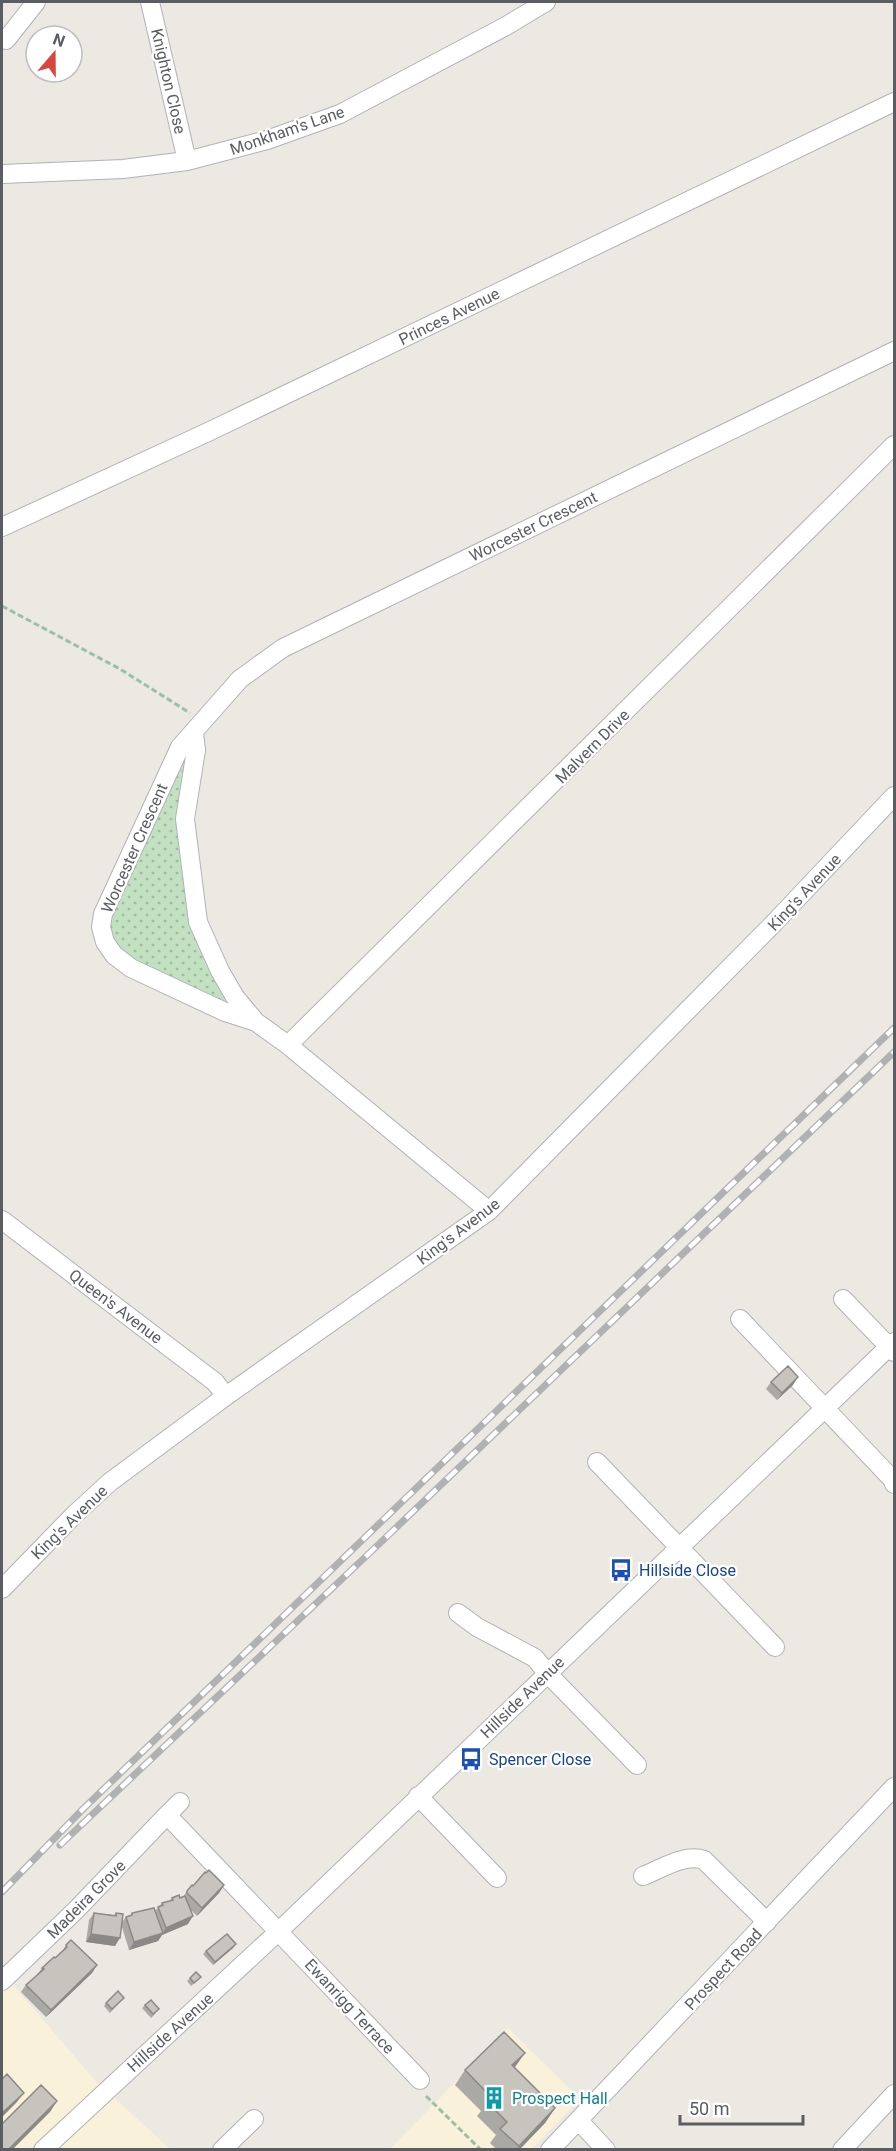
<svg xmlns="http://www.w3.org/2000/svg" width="896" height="2151" font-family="Roboto,sans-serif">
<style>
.commercial{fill:#f9f1d9}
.grass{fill:url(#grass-dots)}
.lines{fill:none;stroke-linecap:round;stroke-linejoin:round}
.minor-casing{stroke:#afb2b6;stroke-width:20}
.path{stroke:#9ac1a5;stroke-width:3;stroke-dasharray:6 3;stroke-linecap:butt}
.minor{stroke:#fff;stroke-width:18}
.rail-casing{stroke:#b0b1b1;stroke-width:7}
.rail{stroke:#fff;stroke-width:4.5;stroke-dasharray:14;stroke-linecap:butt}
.wall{fill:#aba9a3}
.shaded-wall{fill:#8b8985}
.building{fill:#c7c4be;stroke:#8b8985;stroke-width:1.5}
.labels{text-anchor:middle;stroke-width:4.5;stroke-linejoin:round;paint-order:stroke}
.street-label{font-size:16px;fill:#5a5d61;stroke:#fff}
.transit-label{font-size:16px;fill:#164399;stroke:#fff;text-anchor:start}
.culture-label{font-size:16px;fill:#0d838f;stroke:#fff;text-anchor:start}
</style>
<defs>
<pattern id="grass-dots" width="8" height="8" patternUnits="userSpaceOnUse" patternTransform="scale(1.5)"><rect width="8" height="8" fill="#c1e1c0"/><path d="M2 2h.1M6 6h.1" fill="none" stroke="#a0ba9f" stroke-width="1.8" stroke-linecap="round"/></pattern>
</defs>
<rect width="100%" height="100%" fill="#ebe9e2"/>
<path class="commercial" d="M 2,1972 L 94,2079 L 170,2149 L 2,2149 Z
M 508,2028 L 580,2099 L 532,2149 L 389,2150 Z"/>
<path class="grass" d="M 184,749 L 189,752 L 180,838 L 235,1011 C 212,1000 127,963 116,946 C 109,935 111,923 112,910 Z"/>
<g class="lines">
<g class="minor-casing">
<path id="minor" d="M 150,2 L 187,161
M 6,40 L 36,2
M 2,174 L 123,169 L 187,161 L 267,140 L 340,114 L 506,26 L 546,2
M 2,527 L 208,432 L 894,102
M 194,732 L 196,750 L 185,819 L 198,922 L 220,971 L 235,997 L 255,1021
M 288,1045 L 894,445
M 489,1211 L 288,1045 L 256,1022 L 225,1012 L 131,968 L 114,955 L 105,942 L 101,927 L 103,914 L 180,747 L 240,679 L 283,648 L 894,351
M 2,1220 L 215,1382 L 226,1396
M 843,1299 L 894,1352
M 740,1319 L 893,1480 L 894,1484
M 597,1462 L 775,1647
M 2,1589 L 74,1515 L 110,1482 L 226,1396 L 489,1211 L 774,923 L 894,796
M 458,1613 L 477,1627 L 535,1658 L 547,1673 L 637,1765
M 418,1796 L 497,1878
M 167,1815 L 180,1802
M 643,1876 C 661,1869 685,1853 704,1860 L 767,1922
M 2,1981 L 76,1910 L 167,1815 L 420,2080
M 579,2121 L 606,2150
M 43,2150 L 279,1931 L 894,1342
M 222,2150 L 254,2119
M 550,2150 L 894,1787
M 842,2150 L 894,2094"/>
</g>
<path class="path" d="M 2,606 L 120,669 L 190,713
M 426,2096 L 481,2150"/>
<use href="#minor" class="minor"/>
<g class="rail-casing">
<path id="rail" d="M 60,1845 L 379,1544 L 894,1052
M 2,1892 L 84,1808 L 894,1028"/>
</g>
<use href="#rail" class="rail"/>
</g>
<path class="wall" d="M 771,1382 L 793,1385 L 777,1400 L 766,1389 Z
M 224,1885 L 219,1893 L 197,1916 L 190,1909 L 188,1924 L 162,1935 L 158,1941 L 129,1950 L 122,1927 L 115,1946 L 86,1942 L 89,1920 L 94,1913 L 114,1915 L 116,1913 L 122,1922 L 126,1917 L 130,1916 L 132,1913 L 155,1911 L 162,1903 L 170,1901 L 172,1898 L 180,1898 L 183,1897 L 187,1891 L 193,1886 Z
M 236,1944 L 233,1948 L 213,1965 L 203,1954 L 206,1951 Z
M 66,1945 L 97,1965 L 92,1973 L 46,2017 L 21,1992 L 26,1985 L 37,1975 L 42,1968 L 55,1958 L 61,1953 Z
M 190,1978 L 198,1980 L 191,1986 L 187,1981 Z
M 121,2001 L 110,2013 L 104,2006 L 106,2003 Z
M 145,2005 L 156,2013 L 151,2018 L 142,2008 Z
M 514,2068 L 555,2108 L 545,2123 L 519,2150 L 497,2150 L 490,2143 L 496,2135 L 477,2116 L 481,2111 L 455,2085 L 465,2070 Z"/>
<path class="shaded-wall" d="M 798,1377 L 793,1385 L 777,1400 L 782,1393 Z
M 224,1885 L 219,1893 L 197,1916 L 202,1908 Z
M 193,1916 L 188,1924 L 162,1935 L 158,1941 L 129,1950 L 134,1942 L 162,1934 L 166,1928 Z
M 91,1934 L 120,1938 L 115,1946 L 86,1942 Z
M 236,1944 L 233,1948 L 213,1965 L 215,1962 Z
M 97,1965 L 92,1973 L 46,2017 L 51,2010 Z
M 525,2053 L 515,2067 L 502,2079 L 512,2065 Z
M 24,2093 L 16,2103 L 2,2117 L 2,2113 Z
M 57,2101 L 50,2112 L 12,2150 L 8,2150 Z
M 555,2108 L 545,2123 L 519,2150 L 516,2150 Z"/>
<path class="building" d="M 788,1366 L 798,1377 L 782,1393 L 771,1382 Z
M 209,1870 L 224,1885 L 202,1908 L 187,1893 L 187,1891 L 192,1885 L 193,1886 L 205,1872 L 206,1873 Z
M 179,1895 L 180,1898 L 185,1896 L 193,1916 L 166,1928 L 158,1907 L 163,1905 L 162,1903 L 173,1900 L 172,1898 Z
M 154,1908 L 163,1933 L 134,1942 L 126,1917 L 132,1915 L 132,1913 Z
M 94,1913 L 116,1916 L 116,1913 L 123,1914 L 120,1938 L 91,1934 Z
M 227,1934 L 236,1944 L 215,1962 L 206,1951 Z
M 71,1940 L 97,1965 L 51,2010 L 26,1985 L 44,1969 L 42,1968 L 54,1957 L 55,1958 L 67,1947 L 66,1945 Z
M 196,1972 L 201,1977 L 194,1983 L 190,1978 Z
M 118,1991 L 124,1998 L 112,2009 L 106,2003 Z
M 151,2000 L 159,2009 L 153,2014 L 145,2005 Z
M 504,2032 L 525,2053 L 512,2065 L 555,2108 L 519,2146 L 500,2129 L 507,2122 L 487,2102 L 492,2098 L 465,2070 Z
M 7,2074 L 24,2093 L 2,2113 L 2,2079 Z
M 41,2085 L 57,2101 L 8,2150 L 2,2150 L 2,2124 Z"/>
<defs>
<g id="bus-bare" transform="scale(1.8)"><path d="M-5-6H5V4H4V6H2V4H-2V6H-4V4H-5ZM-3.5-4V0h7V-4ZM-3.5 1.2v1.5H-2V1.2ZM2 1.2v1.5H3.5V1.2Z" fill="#1a4fb4" stroke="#fff" stroke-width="2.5" paint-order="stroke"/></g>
<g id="building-bare" transform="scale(1.8)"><path d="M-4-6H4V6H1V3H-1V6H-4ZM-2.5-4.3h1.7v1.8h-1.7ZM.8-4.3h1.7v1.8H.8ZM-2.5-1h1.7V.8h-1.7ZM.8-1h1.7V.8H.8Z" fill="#0f9aa8" stroke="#fff" stroke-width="2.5" paint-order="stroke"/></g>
</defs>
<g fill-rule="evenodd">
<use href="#bus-bare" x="621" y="1570"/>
<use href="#bus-bare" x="471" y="1759"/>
<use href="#building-bare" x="494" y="2098"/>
</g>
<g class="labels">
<g class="street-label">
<text transform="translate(169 81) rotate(77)" y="6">Knighton Close</text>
<text transform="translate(287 130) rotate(-19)" y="6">Monkham's Lane</text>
<text transform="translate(449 316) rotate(-26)" y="6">Princes Avenue</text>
<text transform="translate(533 526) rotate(-26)" y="6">Worcester Crescent</text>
<text transform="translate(592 746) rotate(-45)" y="6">Malvern Drive</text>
<text transform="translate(134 848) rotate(-66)" y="6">Worcester Crescent</text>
<text transform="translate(804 892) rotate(-47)" y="6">King's Avenue</text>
<text transform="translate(458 1231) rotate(-37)" y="6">King's Avenue</text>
<text transform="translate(116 1306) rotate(37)" y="6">Queen's Avenue</text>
<text transform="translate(69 1522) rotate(-44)" y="6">King's Avenue</text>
<text transform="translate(522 1697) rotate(-44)" y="6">Hillside Avenue</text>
<text transform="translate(86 1899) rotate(-45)" y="6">Madeira Grove</text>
<text transform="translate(723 1969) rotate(-47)" y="6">Prospect Road</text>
<text transform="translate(350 2006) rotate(47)" y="6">Ewanrigg Terrace</text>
<text transform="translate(170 2032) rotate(-42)" y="6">Hillside Avenue</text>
</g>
<g class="transit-label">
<text x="639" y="1576">Hillside Close</text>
<text x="489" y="1765">Spencer Close</text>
</g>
<g class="culture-label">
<text x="512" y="2104">Prospect Hall</text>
</g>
</g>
<rect width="896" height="2151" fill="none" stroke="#5a5d61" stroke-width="6"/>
<g transform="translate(54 54) rotate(20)"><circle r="28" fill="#ffffff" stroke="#bdbec0" stroke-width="1.5"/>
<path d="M0-4.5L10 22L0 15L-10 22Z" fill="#d6473d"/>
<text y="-9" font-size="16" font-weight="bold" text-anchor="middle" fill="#5a5d61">N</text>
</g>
<path d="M680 2115v9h123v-9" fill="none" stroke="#5a5d61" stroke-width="3"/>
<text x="689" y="2115" font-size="18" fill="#5a5d61" stroke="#ffffff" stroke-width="4.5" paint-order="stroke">50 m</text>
</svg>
